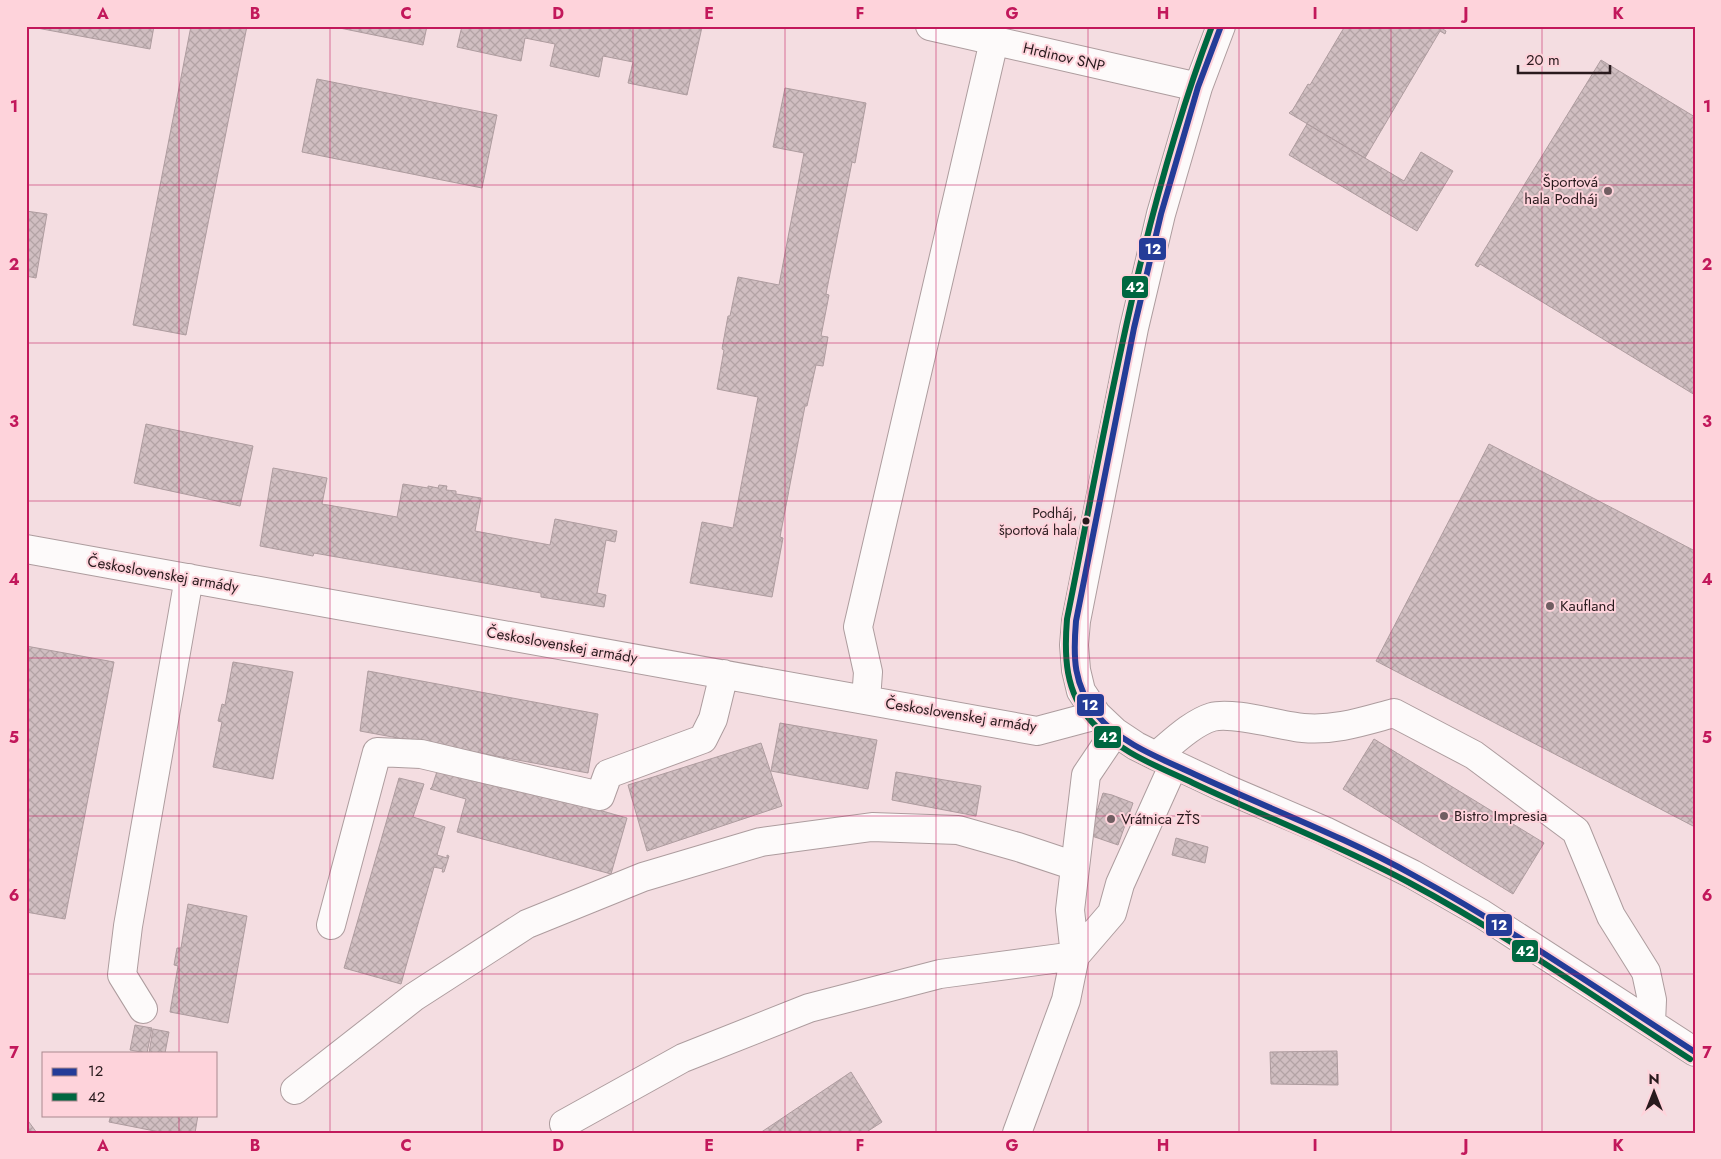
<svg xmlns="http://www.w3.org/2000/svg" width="1721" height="1159" font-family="Jost,sans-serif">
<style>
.building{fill:url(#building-cross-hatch);stroke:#ae9c9f}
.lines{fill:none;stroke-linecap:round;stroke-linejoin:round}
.minor-casing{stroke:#ad9c9e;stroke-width:30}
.minor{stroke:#fdfafa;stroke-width:28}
.bus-1-casing{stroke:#fed3db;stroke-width:10}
.bus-2-casing{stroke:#fed3db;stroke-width:10}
.bus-1{stroke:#243c98;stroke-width:6}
.bus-2{stroke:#006740;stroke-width:6}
.grid{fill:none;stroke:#c2185b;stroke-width:1;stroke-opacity:0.55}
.poi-dot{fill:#705e62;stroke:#fed3db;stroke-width:2}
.bus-dot{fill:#291a1d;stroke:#fed3db;stroke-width:2}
.labels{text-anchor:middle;stroke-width:4;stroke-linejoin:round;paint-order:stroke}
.bus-label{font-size:14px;fill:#291a1d;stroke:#fed3db;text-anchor:end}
.street-label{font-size:15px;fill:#291a1d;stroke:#fed3db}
.poi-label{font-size:15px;fill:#291a1d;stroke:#fed3db;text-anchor:start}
.line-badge{stroke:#fed3db;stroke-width:2}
.badge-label{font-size:14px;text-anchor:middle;font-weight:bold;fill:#fff}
.neatline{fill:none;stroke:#c2185b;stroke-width:2}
.grid-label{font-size:16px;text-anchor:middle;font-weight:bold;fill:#c2185b}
</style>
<defs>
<pattern id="building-cross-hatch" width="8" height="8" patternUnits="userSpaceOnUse" patternTransform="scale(1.25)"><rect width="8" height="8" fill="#d0bec1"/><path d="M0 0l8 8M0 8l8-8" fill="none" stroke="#b3a3a5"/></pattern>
</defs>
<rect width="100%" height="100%" fill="#f4dde1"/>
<path class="building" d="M 26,26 L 154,26 L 150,49 Z
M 191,26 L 247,26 L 186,335 L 133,325 Z
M 330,26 L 427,26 L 423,45 Z
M 462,26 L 699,26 L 702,27 L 687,95 L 628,83 L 633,62 L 603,56 L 599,77 L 550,66 L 555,44 L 525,38 L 521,61 L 457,47 Z
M 1345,26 L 1438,26 L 1446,31 L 1445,34 L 1440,31 L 1365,158 L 1289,113 L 1291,111 L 1292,111 L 1308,84 L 1310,85 Z
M 1601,60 L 1695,117 L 1695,395 L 1480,264 L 1478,267 L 1475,265 Z
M 317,79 L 497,115 L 482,188 L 302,152 Z
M 785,88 L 866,103 L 855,163 L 852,162 L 826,294 L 829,295 L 821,336 L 828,337 L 823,366 L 816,365 L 807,406 L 805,406 L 780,537 L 783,538 L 772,597 L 690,583 L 702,522 L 733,528 L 758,397 L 717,389 L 724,350 L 722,349 L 728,316 L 730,316 L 738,277 L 779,285 L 804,153 L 773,147 Z
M 1307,124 L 1404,181 L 1421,152 L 1453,171 L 1417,231 L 1289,155 Z
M 26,211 L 47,214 L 36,278 L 26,276 Z
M 146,424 L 253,446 L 240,506 L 134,483 Z
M 1489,444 L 1695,551 L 1695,827 L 1376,661 Z
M 273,468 L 327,478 L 322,504 L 397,517 L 403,484 L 428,488 L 428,486 L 438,488 L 439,485 L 447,486 L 446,490 L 456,491 L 456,494 L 481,498 L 475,531 L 550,545 L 555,519 L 617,531 L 615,542 L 606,540 L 597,593 L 606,595 L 604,607 L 541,597 L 541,593 L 314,553 L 313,556 L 260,546 Z
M 26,646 L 114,662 L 65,919 L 26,912 Z
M 233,662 L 293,672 L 273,779 L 213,767 L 222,722 L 218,721 L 222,704 L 225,705 Z
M 368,671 L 598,714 L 588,773 L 360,731 Z
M 780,723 L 877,740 L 868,789 L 771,771 Z
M 1374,739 L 1544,843 L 1513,894 L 1343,789 Z
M 761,743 L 782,806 L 647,851 L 628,785 Z
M 439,765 L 627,818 L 611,874 L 457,832 L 466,799 L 430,789 L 432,787 Z
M 896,772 L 981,786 L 976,816 L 892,800 Z
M 399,778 L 424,784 L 413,817 L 445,827 L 437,855 L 447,858 L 447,855 L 449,856 L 444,872 L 442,872 L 443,869 L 434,867 L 401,984 L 344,968 Z
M 1103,793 L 1112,795 L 1133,803 L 1118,845 L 1089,835 Z
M 1176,838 L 1208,847 L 1205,863 L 1172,855 Z
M 188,904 L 247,916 L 228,1023 L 170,1012 L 178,966 L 174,965 L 177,948 L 181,948 Z
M 135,1025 L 152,1028 L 147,1053 L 130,1050 Z
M 153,1029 L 169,1032 L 165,1053 L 149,1053 Z
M 1337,1051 L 1338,1085 L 1271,1084 L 1270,1052 Z
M 851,1072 L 882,1122 L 865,1133 L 760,1133 Z
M 111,1115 L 198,1115 L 195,1133 L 165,1133 L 109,1122 Z
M 26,1118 L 37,1133 L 26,1133 Z"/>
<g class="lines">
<g class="minor-casing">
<path id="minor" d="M 930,26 L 1198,87
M 1221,26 L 1198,87 L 1161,214 L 1134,328 L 1076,621 L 1074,645 L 1076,670 L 1081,691 L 1097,715 L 1115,732 L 1136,746 L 1156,756 L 1222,787 L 1325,831 L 1412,874 L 1482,914 L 1695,1052
M 26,549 L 1037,731 L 1097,715
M 866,700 L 868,672 L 858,627 L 994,41
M 1156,756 C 1172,743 1192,723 1212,717 C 1232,711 1281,726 1303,728 C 1335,731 1364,721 1394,713 L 1474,755 L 1576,831 L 1611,916 L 1646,972 L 1652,1000 L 1651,1023
M 331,925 L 377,752 L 421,754 L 600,796 L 608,774 L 703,739 L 713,719 L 724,674
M 143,1009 L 122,975 L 128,926 L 189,578
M 295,1090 L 414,997 L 527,924 L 643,877 L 761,842 L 872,827 L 958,830 L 1018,847 L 1075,866
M 564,1124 L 683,1058 L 809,1008 L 940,974 L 1075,956 L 1070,910 L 1086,775 L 1115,732
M 1017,1133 L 1066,1000 L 1075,956 L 1112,913 L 1120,884 L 1174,764"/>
</g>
<use href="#minor" class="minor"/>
<g class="bus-1-casing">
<path id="bus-1" d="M 1221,26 L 1198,87 L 1161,214 L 1134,328 L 1076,621 C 1073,657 1073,685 1097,715 C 1121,744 1160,758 1194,774 C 1267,808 1343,836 1413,875 C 1510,928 1602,992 1695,1052"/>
</g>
<g class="bus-2-casing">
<path id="bus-2" d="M 1212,26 C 1140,217 1107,420 1067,619 C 1064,656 1065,692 1091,721 C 1118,752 1157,766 1193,783 C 1265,817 1339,845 1408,882 C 1506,934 1597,999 1690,1059"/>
</g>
<use href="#bus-1" class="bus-1"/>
<use href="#bus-2" class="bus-2"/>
</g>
<path class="grid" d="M 179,26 L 179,1053M 330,26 L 330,1133M 482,26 L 482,1133M 633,26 L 633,1133M 785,26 L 785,1133M 936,26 L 936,1133M 1088,26 L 1088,1133M 1239,26 L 1239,1133M 1391,26 L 1391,1133M 1542,26 L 1542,1133M 26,185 L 1695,185M 26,343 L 1695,343M 26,501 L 1695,501M 26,658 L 1695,658M 26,816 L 1695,816M 26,974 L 1695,974M 179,1115 L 179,1133"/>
<g class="poi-dot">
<circle cx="1608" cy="191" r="5"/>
<circle cx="1550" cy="606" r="5"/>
<circle cx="1444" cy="816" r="5"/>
<circle cx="1111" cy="819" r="5"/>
</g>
<circle class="bus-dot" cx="1086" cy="521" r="4.5"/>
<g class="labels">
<g class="bus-label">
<text x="1077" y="518">Podháj,<tspan x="1077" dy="17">športová hala</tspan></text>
</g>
<g class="street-label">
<text transform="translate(1064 57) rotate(13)" y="5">Hrdinov SNP</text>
<text transform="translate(163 574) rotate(10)" y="5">Československej armády</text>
<text transform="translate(562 645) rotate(10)" y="5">Československej armády</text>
<text transform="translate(961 715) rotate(9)" y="5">Československej armády</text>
</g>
<g class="poi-label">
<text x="1598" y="187" text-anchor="end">Športová<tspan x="1598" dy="17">hala Podháj</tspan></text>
<text x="1560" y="611">Kaufland</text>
<text x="1454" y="821">Bistro Impresia</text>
<text x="1121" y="824">Vrátnica ZŤS</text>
</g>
</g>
<g class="line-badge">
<rect x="1138" y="237" width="29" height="24" rx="5" fill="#243c98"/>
<rect x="1121" y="275" width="28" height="24" rx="5" fill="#006740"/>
<rect x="1076" y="693" width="29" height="24" rx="5" fill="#243c98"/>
<rect x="1093" y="725" width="29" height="24" rx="5" fill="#006740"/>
<rect x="1485" y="913" width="28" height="24" rx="5" fill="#243c98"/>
<rect x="1511" y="939" width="28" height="24" rx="5" fill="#006740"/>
</g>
<g class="badge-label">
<text x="1153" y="254">12</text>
<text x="1135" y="292">42</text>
<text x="1090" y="710">12</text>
<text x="1108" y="742">42</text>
<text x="1499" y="930">12</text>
<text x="1525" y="956">42</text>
</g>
<rect width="1721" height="1159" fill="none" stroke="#fed3db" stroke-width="55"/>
<rect x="42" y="1052" width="175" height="65" fill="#fed3db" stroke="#a9898f"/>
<rect x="52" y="1068" width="25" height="8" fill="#243c98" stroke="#a9898f"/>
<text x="88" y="1076" font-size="15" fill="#291a1d">12</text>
<rect x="52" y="1093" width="25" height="8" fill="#006740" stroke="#a9898f"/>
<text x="88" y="1102" font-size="15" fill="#291a1d">42</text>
<g transform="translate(1654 1092)" stroke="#fed3db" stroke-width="4" paint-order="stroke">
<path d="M0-4L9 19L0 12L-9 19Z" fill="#291a1d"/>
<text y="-8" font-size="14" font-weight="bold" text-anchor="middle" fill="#291a1d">N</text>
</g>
<path d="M1518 65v8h92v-8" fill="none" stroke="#291a1d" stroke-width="2.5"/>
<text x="1526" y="65" font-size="15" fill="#291a1d" stroke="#fed3db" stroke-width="4" paint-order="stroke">20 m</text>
<rect x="28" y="28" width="1666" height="1104" class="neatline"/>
<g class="grid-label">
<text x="103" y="19">A</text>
<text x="255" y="19">B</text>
<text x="406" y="19">C</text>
<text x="558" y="19">D</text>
<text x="709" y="19">E</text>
<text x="860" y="19">F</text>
<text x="1012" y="19">G</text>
<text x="1163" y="19">H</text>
<text x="1315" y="19">I</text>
<text x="1466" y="19">J</text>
<text x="1618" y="19">K</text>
<text x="14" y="112">1</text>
<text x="1707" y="112">1</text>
<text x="14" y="270">2</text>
<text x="1707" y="270">2</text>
<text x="14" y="427">3</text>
<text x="1707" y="427">3</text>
<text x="14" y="585">4</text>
<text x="1707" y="585">4</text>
<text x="14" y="743">5</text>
<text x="1707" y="743">5</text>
<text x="14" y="901">6</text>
<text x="1707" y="901">6</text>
<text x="14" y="1058">7</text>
<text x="1707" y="1058">7</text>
<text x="103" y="1151">A</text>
<text x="255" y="1151">B</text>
<text x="406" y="1151">C</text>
<text x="558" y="1151">D</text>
<text x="709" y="1151">E</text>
<text x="860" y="1151">F</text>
<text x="1012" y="1151">G</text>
<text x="1163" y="1151">H</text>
<text x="1315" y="1151">I</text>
<text x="1466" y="1151">J</text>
<text x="1618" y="1151">K</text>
</g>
</svg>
